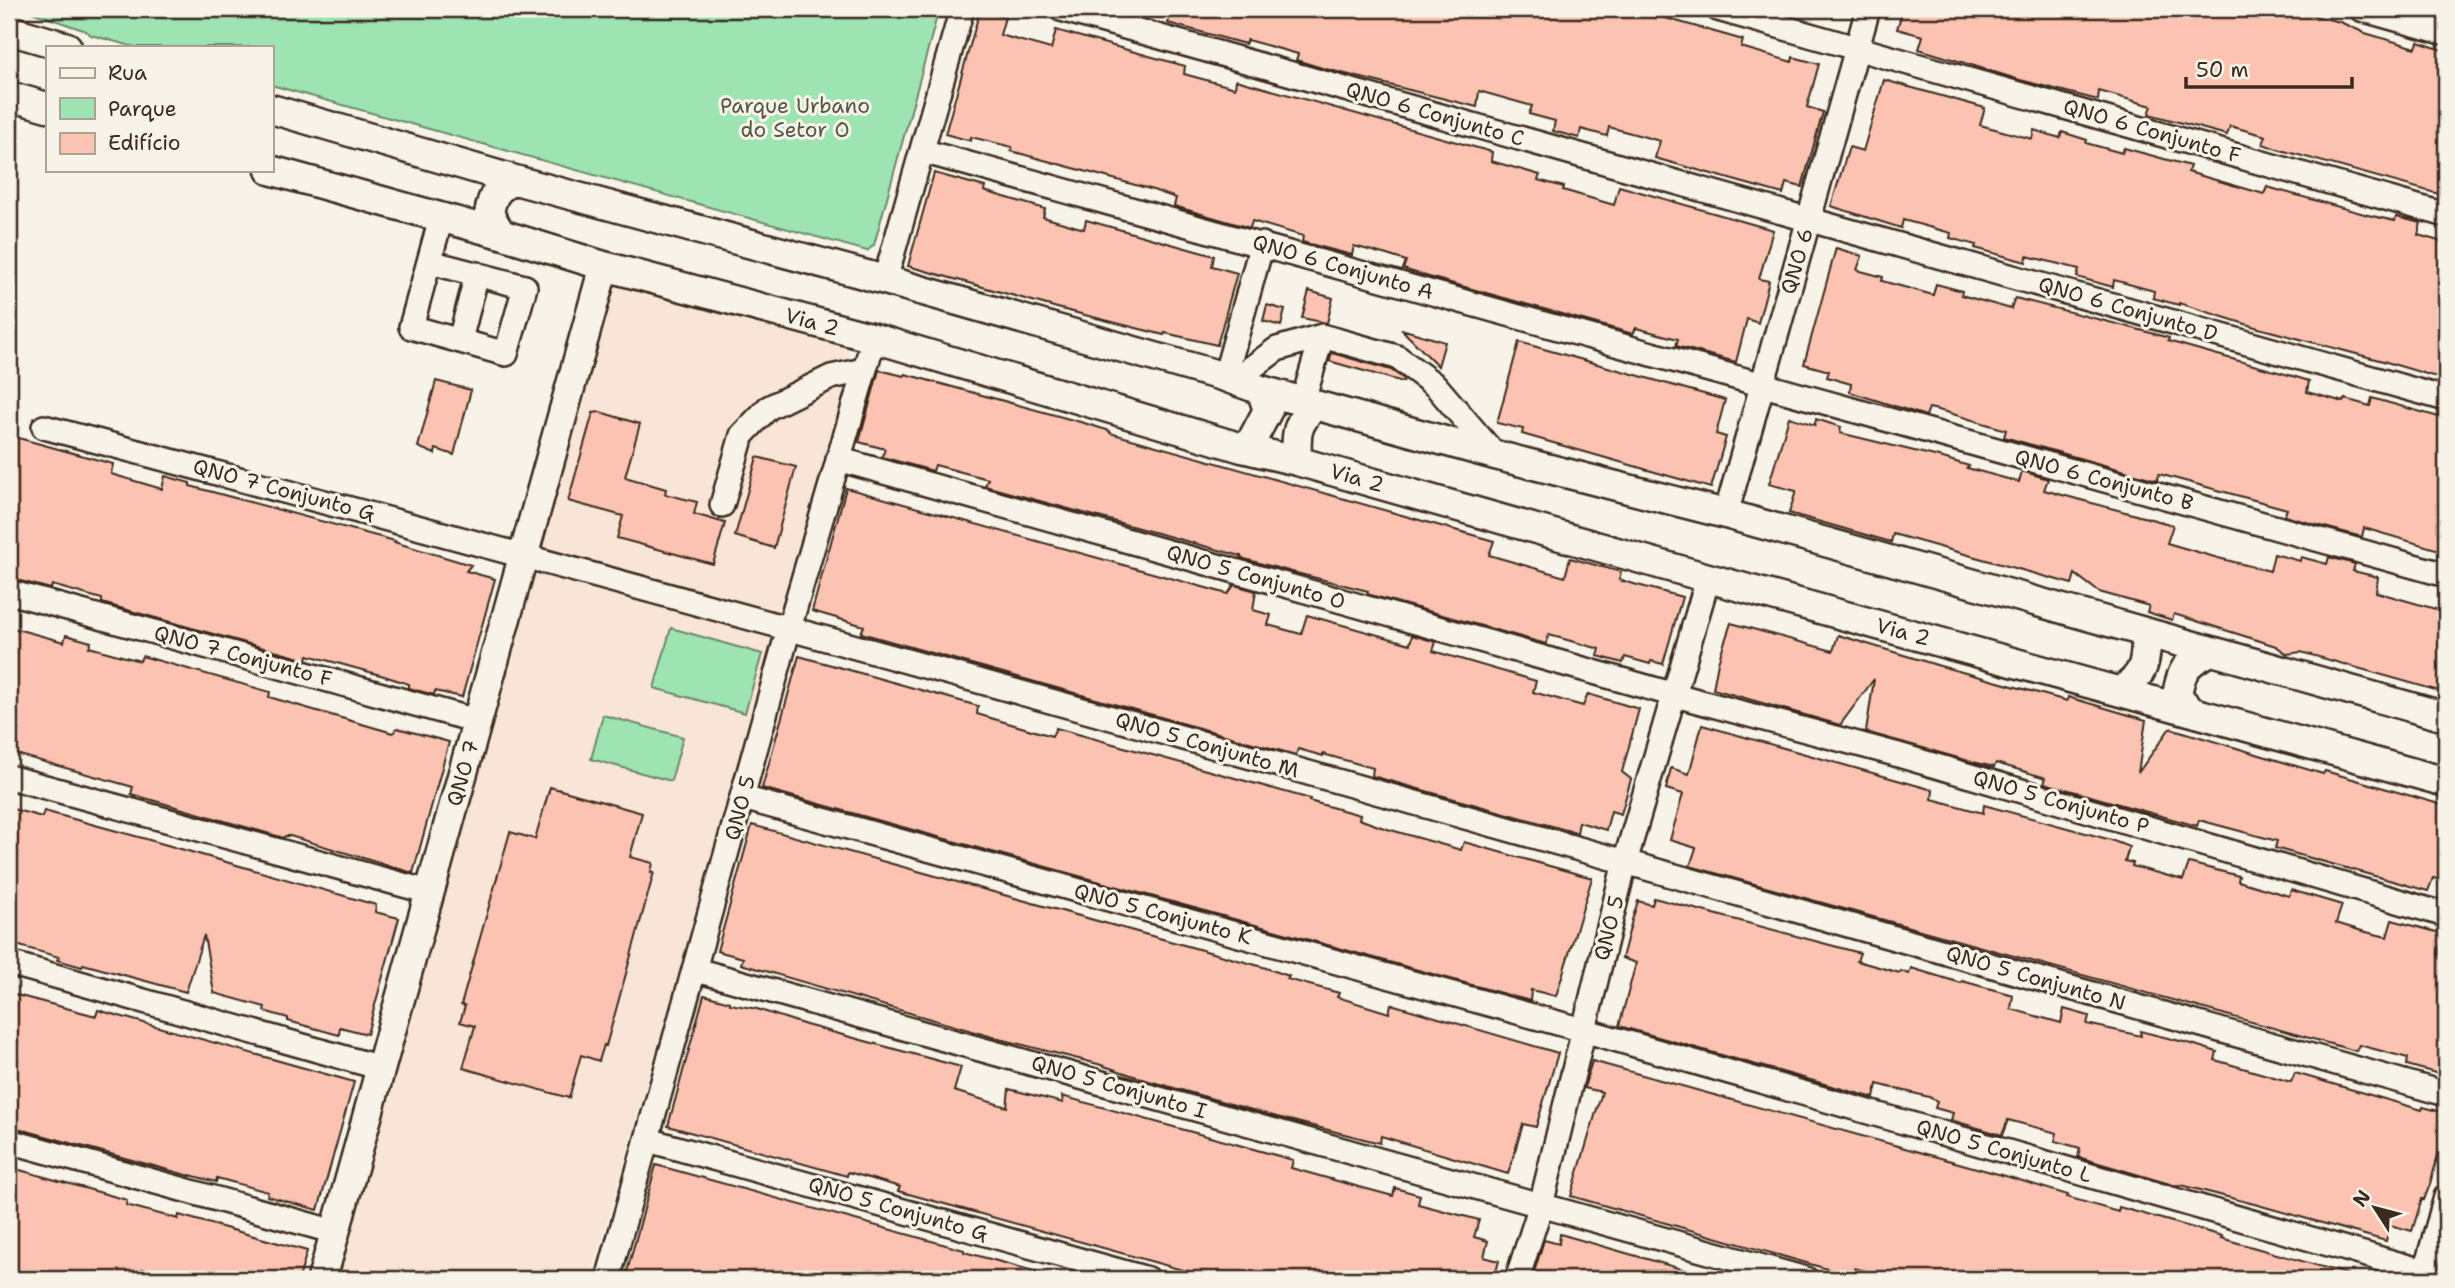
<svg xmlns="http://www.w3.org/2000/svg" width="2455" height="1288" font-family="'Shantell Sans',sans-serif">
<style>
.built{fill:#f8e5d8}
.green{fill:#9ee4b2;stroke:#6c8768;stroke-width:2}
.building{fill:#fcc3b2;stroke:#3b2a1e;stroke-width:2}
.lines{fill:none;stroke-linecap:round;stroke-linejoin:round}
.minor-casing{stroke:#3b2a1e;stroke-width:28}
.major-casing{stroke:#3b2a1e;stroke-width:33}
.minor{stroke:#f7f3e8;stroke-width:23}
.major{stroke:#f7f3e8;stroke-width:28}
.labels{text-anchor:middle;stroke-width:6;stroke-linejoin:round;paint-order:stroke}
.park-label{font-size:21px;fill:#545843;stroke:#f7f3e8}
.street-label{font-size:21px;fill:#3b2a1e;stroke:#f7f3e8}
</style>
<rect width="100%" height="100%" fill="#f7f3e8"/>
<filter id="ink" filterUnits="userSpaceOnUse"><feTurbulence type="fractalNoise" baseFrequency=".0143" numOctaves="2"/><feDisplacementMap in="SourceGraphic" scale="14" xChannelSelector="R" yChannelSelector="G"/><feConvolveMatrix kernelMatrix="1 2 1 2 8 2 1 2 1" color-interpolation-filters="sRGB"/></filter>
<g filter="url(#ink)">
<path class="built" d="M 621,284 L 845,343 L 852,363 L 591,1279 L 337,1279 L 607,299 L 615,287 Z"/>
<path class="green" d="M 23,9 L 939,9 L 874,245 L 867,251 L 271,85 L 271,47 L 135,47 L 91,35 L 86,31 Z
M 671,628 L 762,654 L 745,713 L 654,688 Z
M 603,715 L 683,737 L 671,781 L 591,759 Z"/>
<path class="building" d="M 1172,9 L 1634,9 L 1743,40 L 1741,47 L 1792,62 L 1793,57 L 1819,64 L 1807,107 L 1823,112 L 1802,187 L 1786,183 L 1783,194 L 1655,158 L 1660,141 L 1609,127 L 1607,136 L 1581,129 L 1579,138 L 1553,131 L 1555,121 L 1529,114 L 1532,106 L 1479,91 L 1477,107 L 1322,68 L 1296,60 L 1298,54 L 1247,40 L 1245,44 L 1168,23 Z
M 1903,9 L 2286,9 L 2340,22 L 2365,33 L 2416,48 L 2418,42 L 2446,51 L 2446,196 L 2277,149 L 2263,144 L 2266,136 L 2230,126 L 2227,135 L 2149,114 L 2152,106 L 2099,91 L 2098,100 L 2020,80 L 1919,49 L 1923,36 L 1897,29 Z
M 980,10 L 1005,17 L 1000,35 L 1051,49 L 1056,30 L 1185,66 L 1184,74 L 1235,88 L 1236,80 L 1492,152 L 1491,161 L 1540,175 L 1538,180 L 1564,187 L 1563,190 L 1614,205 L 1619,186 L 1773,230 L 1759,279 L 1769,281 L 1758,323 L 1747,319 L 1736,362 L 1676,346 L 1678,339 L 1636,328 L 1633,334 L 1429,277 L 1403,269 L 1406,261 L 1387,255 L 1354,246 L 1352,255 L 1302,242 L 1303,236 L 1252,221 L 1250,228 L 1174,206 L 1176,198 L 1150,189 L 1011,151 L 1012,147 L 971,137 L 971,141 L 945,134 Z
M 1884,80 L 1985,108 L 1980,125 L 2032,139 L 2034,130 L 2060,138 L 2062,132 L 2087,140 L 2086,143 L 2122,153 L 2124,148 L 2190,166 L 2188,172 L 2264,194 L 2267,187 L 2368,215 L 2395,221 L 2396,217 L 2421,223 L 2418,235 L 2446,243 L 2446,380 L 2383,361 L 2255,327 L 2179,303 L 2179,305 L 2153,298 L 2154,291 L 2114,280 L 2113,287 L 2077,277 L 2079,269 L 2027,256 L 2026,262 L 1975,248 L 1976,245 L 1950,238 L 1951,233 L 1903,220 L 1901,228 L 1831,206 L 1849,147 L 1863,151 Z
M 934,173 L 985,187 L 984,191 L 1045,209 L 1043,217 L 1084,229 L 1086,220 L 1214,256 L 1212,266 L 1237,273 L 1217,345 L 1165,333 L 1164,335 L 1061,309 L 908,266 Z
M 1836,248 L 1862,256 L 1857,270 L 1883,277 L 1882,281 L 1933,295 L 1936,284 L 1962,291 L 1961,295 L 2011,309 L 2015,298 L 2144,331 L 2169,338 L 2168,341 L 2296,377 L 2309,381 L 2307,392 L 2344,402 L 2345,399 L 2370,406 L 2372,398 L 2446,419 L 2446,552 L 2364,528 L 2362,537 L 2284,516 L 2287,509 L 2159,474 L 2157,480 L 2004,437 L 2006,430 L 1946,412 L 1929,408 L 1926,416 L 1850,392 L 1851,384 L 1827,377 L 1829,371 L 1804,364 Z
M 1309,291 L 1333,298 L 1327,323 L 1302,318 Z
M 1267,305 L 1285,310 L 1281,326 L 1263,321 Z
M 1401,329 L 1445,342 L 1438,366 Z
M 1519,342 L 1725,400 L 1716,434 L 1726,437 L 1711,488 L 1522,434 L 1523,429 L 1497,423 Z
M 1332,353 L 1391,370 L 1404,379 L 1403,382 L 1329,361 Z
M 879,370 L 904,376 L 905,374 L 1084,423 L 1110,431 L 1110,433 L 1494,541 L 1489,555 L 1565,577 L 1570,558 L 1621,572 L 1619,580 L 1682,597 L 1663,664 L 1651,661 L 1650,664 L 1625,657 L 1623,663 L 1598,656 L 1600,649 L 1549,635 L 1546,644 L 1367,594 L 1368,591 L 1292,572 L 1241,558 L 1241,556 L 985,486 L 988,479 L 935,465 L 933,471 L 882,457 L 885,449 L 859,442 Z
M 436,381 L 471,390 L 454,455 L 436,449 L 435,454 L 418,447 Z
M 600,412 L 640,424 L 625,477 L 666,489 L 665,494 L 697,502 L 694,514 L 725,523 L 713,564 L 617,538 L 623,516 L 568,501 L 593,413 Z
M 1789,417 L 1815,425 L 1816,419 L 1841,427 L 1840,433 L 1943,458 L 1969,466 L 1967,468 L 2019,482 L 2022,471 L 2048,479 L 2044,490 L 2173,525 L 2167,543 L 2218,558 L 2270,571 L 2274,554 L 2300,561 L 2301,557 L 2327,564 L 2329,557 L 2355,564 L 2353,571 L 2378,577 L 2376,592 L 2446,612 L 2446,693 L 2301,652 L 2287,654 L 2276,646 L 2174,614 L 2172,620 L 2147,612 L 2149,606 L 2099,592 L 2075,574 L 2072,584 L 1893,534 L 1891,542 L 1789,513 L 1796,491 L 1769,484 Z
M 11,436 L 113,464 L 111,474 L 162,489 L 165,476 L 190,483 L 190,486 L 395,541 L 394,542 L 471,565 L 466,571 L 495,579 L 462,697 L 435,691 L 434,695 L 409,688 L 409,684 L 384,676 L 308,655 L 307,660 L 102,603 L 102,599 L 52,585 L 51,589 L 9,578 L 9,446 Z
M 757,457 L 796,467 L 774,548 L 735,536 Z
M 846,488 L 1228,594 L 1234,585 L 1256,591 L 1253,610 L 1271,615 L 1268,625 L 1301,634 L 1307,615 L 1410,644 L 1412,635 L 1436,642 L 1433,651 L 1536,681 L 1533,692 L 1583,706 L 1588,694 L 1639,709 L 1622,772 L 1631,779 L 1621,814 L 1611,811 L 1606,830 L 1579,822 L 1577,833 L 1372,776 L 1373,768 L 1323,754 L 1323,756 L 1298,749 L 1296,755 L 861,633 L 864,626 L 812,611 Z
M 1731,623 L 1833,651 L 1838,635 L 1940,666 L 2067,701 L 2068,697 L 2146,720 L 2138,773 L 2170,728 L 2323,774 L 2325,771 L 2446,806 L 2446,881 L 2433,878 L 2428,891 L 2275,848 L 2277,841 L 2199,820 L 2197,826 L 2044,783 L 2046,778 L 1996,763 L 1994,767 L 1969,761 L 1866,732 L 1874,679 L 1840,725 L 1713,689 L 1718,662 Z
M 9,627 L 64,642 L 66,635 L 91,642 L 89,647 L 140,661 L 142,656 L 270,692 L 269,697 L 393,733 L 397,728 L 449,742 L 413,873 L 290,836 L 285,836 L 284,838 L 131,794 L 133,787 L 9,752 Z
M 799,656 L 978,706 L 977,714 L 1052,736 L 1056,728 L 1310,799 L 1309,801 L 1360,815 L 1359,819 L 1384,828 L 1461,850 L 1464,842 L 1592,878 L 1556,996 L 1531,990 L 1530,1001 L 762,788 Z
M 1702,725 L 1933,790 L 1932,799 L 1983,813 L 1984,805 L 2111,840 L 2129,847 L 2125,861 L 2133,863 L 2132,866 L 2183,880 L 2189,863 L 2239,876 L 2238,881 L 2289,896 L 2291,890 L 2342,905 L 2336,923 L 2362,931 L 2387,937 L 2392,920 L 2444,934 L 2438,954 L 2446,955 L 2446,1076 L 2407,1065 L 2408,1058 L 2359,1045 L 2356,1051 L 1690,866 L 1696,848 L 1670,840 L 1683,794 L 1666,789 L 1671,768 L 1689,774 Z
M 550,787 L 642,813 L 630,857 L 653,863 L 651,872 L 654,872 L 606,1046 L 604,1045 L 599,1061 L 581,1055 L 569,1098 L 463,1068 L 475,1026 L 460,1022 L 465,1006 L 461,1005 L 510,832 L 535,839 Z
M 9,808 L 42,817 L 44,811 L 146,839 L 376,905 L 375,912 L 399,918 L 367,1034 L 340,1027 L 339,1035 L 288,1021 L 288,1018 L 264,1011 L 265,1007 L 214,993 L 204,935 L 186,992 L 83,964 L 82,967 L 57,960 L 59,957 L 9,943 Z
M 752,825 L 1263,967 L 1289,976 L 1287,979 L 1339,993 L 1337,997 L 1389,1013 L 1391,1004 L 1558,1053 L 1536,1127 L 1523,1124 L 1508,1174 L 1381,1136 L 1380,1143 L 1277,1117 L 1149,1081 L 1098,1064 L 996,1038 L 741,964 L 743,958 L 717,951 Z
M 1654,898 L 1860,953 L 1857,961 L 1900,973 L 1901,971 L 1909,974 L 1911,968 L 1961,983 L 1962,981 L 2013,995 L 2011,1009 L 2061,1023 L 2064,1009 L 2089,1016 L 2087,1024 L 2141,1036 L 2140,1031 L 2192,1044 L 2217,1052 L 2215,1060 L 2291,1082 L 2295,1073 L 2422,1110 L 2423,1107 L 2446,1113 L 2446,1128 L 2430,1184 L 2424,1200 L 2422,1199 L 2412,1231 L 2390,1225 L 2386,1241 L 2258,1205 L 2181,1185 L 2180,1187 L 2078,1157 L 2080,1148 L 2055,1141 L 2057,1133 L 2008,1120 L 2002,1135 L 1951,1120 L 1953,1113 L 1935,1108 L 1937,1101 L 1929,1097 L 1877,1084 L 1874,1098 L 1619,1026 L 1636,963 L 1622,958 L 1632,920 L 1638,901 L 1652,905 Z
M 9,993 L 96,1016 L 98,1010 L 354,1082 L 318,1210 L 267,1196 L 268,1192 L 217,1178 L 216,1182 L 190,1175 L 190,1176 L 9,1126 Z
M 704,995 L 730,1002 L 730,1004 L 757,1009 L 806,1025 L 961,1067 L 954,1091 L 1007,1107 L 1009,1089 L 1063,1103 L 1062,1096 L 1293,1160 L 1291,1168 L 1341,1182 L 1393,1196 L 1395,1188 L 1420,1195 L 1418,1204 L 1479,1220 L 1474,1237 L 1488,1241 L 1484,1257 L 1499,1261 L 1494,1279 L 1203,1279 L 1204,1276 L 898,1191 L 900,1187 L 848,1172 L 847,1176 L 668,1126 Z
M 1592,1061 L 2016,1179 L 2068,1195 L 2067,1197 L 2118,1212 L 2119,1207 L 2222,1236 L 2221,1238 L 2347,1274 L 2347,1279 L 1897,1279 L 1854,1268 L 1852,1276 L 1571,1196 L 1602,1092 L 1584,1088 Z
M 656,1165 L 964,1250 L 964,1252 L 1045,1274 L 1044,1279 L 625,1279 Z
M 9,1167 L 127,1200 L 126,1205 L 178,1219 L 179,1215 L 307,1251 L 299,1279 L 179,1279 L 142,1269 L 139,1279 L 9,1279 Z
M 1560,1234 L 1699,1274 L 1699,1279 L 1532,1279 L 1544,1240 L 1559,1244 Z"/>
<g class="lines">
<g class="minor-casing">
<path id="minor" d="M 1061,9 L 2446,399
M 1718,9 L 2446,215
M 2361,9 L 2446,33
M 922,151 L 2446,575
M 430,262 L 525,287 L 506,354 L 411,327 L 441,218
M 885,280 L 962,9
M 460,340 L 477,274
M 1225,377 L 1262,244
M 1235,380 L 1277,349 L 1322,336 L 1397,357 L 1436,386 L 1495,455
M 1303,401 L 1322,336
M 44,427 C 847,640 1647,868 2446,1094
M 838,459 L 1675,695 L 1895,754 L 2446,915
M 722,505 L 742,435 L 768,408 L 831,377 L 864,370
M 1726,514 L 1868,9
M 9,592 L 477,721
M 9,777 L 429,892
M 743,798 L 1583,1030 L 2426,1272
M 9,963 L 381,1068
M 696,970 L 1806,1279
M 648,1140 L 1148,1279
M 9,1141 L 335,1232
M 608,1279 L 789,628 L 874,338
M 1517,1279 L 1541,1205 L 1625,862 L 1708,578
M 2423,1279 L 2446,1197"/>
</g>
<g class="major-casing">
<path id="major" d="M 9,30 L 67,47
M 9,96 L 47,107
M 271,109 L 515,180 L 885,280 L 1225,377 L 1261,390 L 1495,455 L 1726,514 L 2446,717
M 270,170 L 501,234 L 604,266 L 874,338 L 1242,448 L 1297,461 L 1708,578 L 2446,782
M 501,234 L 489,214 C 492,195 497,187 515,180
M 1242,448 L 1252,440 L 1268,410 L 1261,390
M 1297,461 C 1296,434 1295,425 1315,405
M 2120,691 C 2146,675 2146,660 2146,633
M 2191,711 L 2177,696 C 2181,669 2186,663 2211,651
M 322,1279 L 604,266"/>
</g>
<use href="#minor" class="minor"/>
<use href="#major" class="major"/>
</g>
</g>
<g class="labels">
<g class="park-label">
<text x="795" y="113">Parque Urbano<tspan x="795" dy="24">do Setor O</tspan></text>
</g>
<g class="street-label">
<text transform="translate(1435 114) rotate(16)" y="7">QNO 6 Conjunto C</text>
<text transform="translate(2152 131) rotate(16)" y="7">QNO 6 Conjunto F</text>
<text transform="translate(1797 261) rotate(-74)" y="7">QNO 6</text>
<text transform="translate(1343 267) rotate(16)" y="7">QNO 6 Conjunto A</text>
<text transform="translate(2128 309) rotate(16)" y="7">QNO 6 Conjunto D</text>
<text transform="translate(812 322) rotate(15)" y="7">Via 2</text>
<text transform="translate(1357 478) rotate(16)" y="7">Via 2</text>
<text transform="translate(2104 480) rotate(15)" y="7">QNO 6 Conjunto B</text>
<text transform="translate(284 490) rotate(15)" y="7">QNO 7 Conjunto G</text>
<text transform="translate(1256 577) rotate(16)" y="7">QNO 5 Conjunto O</text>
<text transform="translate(1903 632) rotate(15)" y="7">Via 2</text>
<text transform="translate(243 656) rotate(15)" y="7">QNO 7 Conjunto F</text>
<text transform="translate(1207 745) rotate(16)" y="7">QNO 5 Conjunto M</text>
<text transform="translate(463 773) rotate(-74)" y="7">QNO 7</text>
<text transform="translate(2061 802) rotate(16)" y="7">QNO 5 Conjunto P</text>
<text transform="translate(740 808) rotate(-75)" y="7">QNO 5</text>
<text transform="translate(1163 914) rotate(15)" y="7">QNO 5 Conjunto K</text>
<text transform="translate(1609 928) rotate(-76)" y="7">QNO 5</text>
<text transform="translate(2036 978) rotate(16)" y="7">QNO 5 Conjunto N</text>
<text transform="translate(1119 1087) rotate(16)" y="7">QNO 5 Conjunto I</text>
<text transform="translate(2004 1151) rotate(16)" y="7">QNO 5 Conjunto L</text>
<text transform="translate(898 1209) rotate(16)" y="7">QNO 5 Conjunto G</text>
</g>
</g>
<rect width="2455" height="1288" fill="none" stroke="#f7f3e8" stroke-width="35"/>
<rect x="18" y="18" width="2420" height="1253" fill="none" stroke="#3b2a1e" stroke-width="2.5" filter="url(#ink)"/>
<rect x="46" y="46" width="228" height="126" fill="#f7f3e8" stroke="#aca397" stroke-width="2"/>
<rect x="60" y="68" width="35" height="10" fill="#f7f3e8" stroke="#aca397" stroke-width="2"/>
<text x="108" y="80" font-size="21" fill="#3b2a1e">Rua</text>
<rect x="60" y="98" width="35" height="21" fill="#9ee4b2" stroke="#aca397" stroke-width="2"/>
<text x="108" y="116" font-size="21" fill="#3b2a1e">Parque</text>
<rect x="60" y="133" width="35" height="21" fill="#fcc3b2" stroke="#aca397" stroke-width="2"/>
<text x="108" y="150" font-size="21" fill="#3b2a1e">Edifício</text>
<g transform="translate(2375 1208) rotate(306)" stroke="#f7f3e8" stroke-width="5" paint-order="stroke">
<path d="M0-5L12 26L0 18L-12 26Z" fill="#3b2a1e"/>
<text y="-10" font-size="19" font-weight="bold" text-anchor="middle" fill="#3b2a1e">N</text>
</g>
<path d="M2186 77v10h166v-10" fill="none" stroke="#3b2a1e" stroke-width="3.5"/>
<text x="2196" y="77" font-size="21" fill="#3b2a1e" stroke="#f7f3e8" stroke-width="5" paint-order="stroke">50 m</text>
</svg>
